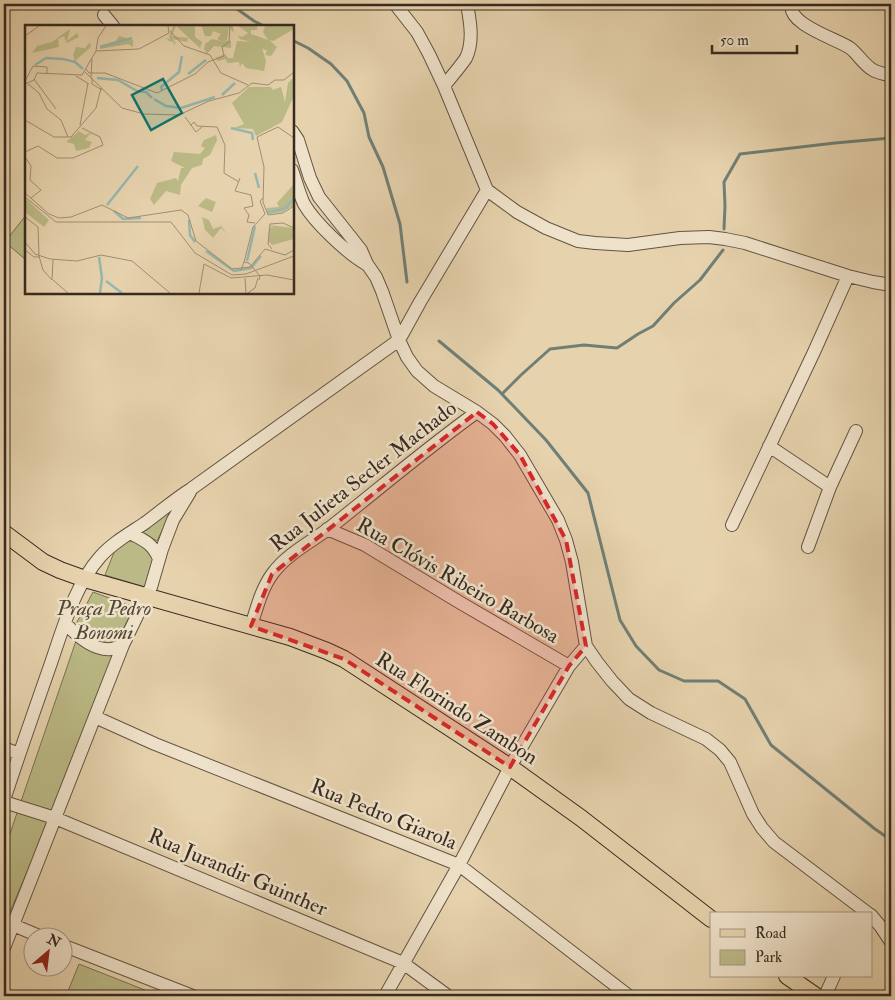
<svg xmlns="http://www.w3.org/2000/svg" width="895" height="1000" font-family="'IM FELL Double Pica',serif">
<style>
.green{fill:#bbba86;stroke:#787254}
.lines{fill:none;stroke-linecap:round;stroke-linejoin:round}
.stream{stroke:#707f76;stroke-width:3}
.minor-casing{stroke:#625444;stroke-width:14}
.major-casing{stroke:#362a21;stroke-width:18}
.minor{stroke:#efe2ca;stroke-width:12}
.major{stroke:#e6d2ad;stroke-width:16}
.marked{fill:#d62828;fill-opacity:0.2;stroke:#d62828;stroke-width:4;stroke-dasharray:10 6;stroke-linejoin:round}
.labels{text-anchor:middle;stroke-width:5;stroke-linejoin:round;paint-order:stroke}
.street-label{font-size:21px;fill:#362a21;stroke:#efe2ca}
.park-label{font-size:21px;font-style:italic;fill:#514735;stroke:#efe2ca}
.inset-river{fill:none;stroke:#96b7ae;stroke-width:2.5}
.inset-road{fill:none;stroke:#a08f75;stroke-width:1}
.view{fill:#0f766e;fill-opacity:0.15;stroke:#0f766e;stroke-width:2.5}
.inset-edge{fill:none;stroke:#362a21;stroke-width:2.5}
</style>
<rect width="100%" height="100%" fill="#e6d2ad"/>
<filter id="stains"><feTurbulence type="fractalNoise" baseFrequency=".004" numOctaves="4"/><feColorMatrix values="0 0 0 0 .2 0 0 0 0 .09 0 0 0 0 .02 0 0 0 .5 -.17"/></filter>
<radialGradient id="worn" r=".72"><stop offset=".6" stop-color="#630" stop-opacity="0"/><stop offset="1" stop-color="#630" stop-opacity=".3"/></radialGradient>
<path class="green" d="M 26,215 L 26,260 L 5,242 Z
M 175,504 L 157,541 L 143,533 Z
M 129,541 L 142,543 L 155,559 L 145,587 L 105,575 L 115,550 Z
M 93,592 L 134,607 L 117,642 L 105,644 L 96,641 L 79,629 L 77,622 Z
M 77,638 L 105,655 L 115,656 L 59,797 L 4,926 L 4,851 Z
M 79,964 L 160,996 L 66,996 Z"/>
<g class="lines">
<path class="stream" d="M 230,4 L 254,21 L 264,26
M 292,40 L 308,48 L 331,64 L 347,81 L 364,113 L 369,137 L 383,167 L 400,224 L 407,282
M 724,229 L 725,206 L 724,182 L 740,154 L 835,143 L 891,138
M 439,341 L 498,390 L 546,440 L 588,493 L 620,620 L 636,646 L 659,670 L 684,681 L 718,681 L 745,699 L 771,745 L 875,829 L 891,840
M 502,394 L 521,375 L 550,349 L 584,345 L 617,348 L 638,334 L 653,326 L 674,303 L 700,280 L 723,250"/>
<g class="minor-casing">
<path id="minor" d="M 395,4 L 417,32 L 429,54 L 444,86 L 487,190 L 517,212 L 546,228 L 578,241 L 595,243 L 628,245 L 680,238 L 709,237 L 725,239 L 745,243 L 848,276 L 873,282 L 891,285
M 792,4 C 786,24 837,39 850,48 C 858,54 864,65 873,70 C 878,73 886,74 891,76
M 104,15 L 113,26
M 444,86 C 451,77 460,67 466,58 C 474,41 470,21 467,4
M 292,131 L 298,140 L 310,178 L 319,197 L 361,250 L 367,264 L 376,277 L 382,291 L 399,340 L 407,357 L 417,371 L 434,386 L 477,412 L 493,424 L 505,436 L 520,455 L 558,520 L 566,540 L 572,562 L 586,646 L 597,662 L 612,681 L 629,699 L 651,713 L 706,739 L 720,750 L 730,762 L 753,814 L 762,828 L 774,842 L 869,914
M 292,170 C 296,181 299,193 304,204 C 315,223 347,253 366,264
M 769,446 L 830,487 L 856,431
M 732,525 L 814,352 L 848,276
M 327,529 L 365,545 L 459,602 L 569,666
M 130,533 C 144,540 153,544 159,559
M 808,547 L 830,487
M 65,623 C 76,635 93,651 111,649 C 115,649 119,646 123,645
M 251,626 C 257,608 261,589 273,573 C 288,553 313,541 332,526 C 380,488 427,448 477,412
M 95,717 L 155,744 L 459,865 L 629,996
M 4,748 L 19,754
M 4,800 C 19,754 35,709 51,663 C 63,628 75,585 100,557 C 112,543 130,533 145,523 C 160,512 175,499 191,489 L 399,340 L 420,302 L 487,190
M 4,802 L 55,818 L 403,963 L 448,996
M 871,915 L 881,927 L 891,942
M 13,925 L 44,938
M 62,945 L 193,996
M 4,948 L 123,645 L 151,587 L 162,549 L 173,520 L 190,492
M 385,996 L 459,865 L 510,767 L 569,666 L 586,646
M 825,996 L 834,976"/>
</g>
<g class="major-casing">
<path id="major" d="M 4,533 L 43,562 L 60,570 L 85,579 L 290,637 L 327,651 L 344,659 L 510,767 L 581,818 L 711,919
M 787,976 L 816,996"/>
</g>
<use href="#minor" class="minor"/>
<use href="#major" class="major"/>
</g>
<path class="marked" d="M 477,412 L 493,424 L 520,455 L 566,540 L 586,646 L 569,666 L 510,767 L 344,659 L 251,626 L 272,574 Z"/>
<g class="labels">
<g class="street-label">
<text transform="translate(363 476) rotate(-38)" y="7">Rua Julieta Secler Machado</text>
<text transform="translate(458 580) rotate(30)" y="7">Rua Clóvis Ribeiro Barbosa</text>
<text transform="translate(457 708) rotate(33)" y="7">Rua Florindo Zambon</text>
<text transform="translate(384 814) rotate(22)" y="7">Rua Pedro Giarola</text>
<text transform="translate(238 872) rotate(23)" y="7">Rua Jurandir Guinther</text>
</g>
<g class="park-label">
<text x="104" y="615">Praça Pedro<tspan x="104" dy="24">Bonomi</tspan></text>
</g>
</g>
<g transform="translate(25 25)">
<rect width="269" height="269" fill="#e6d2ad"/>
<path d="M 148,1 L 170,1 L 170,12 L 177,17 L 175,23 L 151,1 L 147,11 L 163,13 L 162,17 L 147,14 L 151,18 L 148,20 L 149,17 L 144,16 L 141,13 L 146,14 L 144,12 ZM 171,1 L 208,1 L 209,8 L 204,2 L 202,15 L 198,15 L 206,16 L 206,23 L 189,21 L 182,29 L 179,24 L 180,19 L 187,14 L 197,16 L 192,14 L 196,9 L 188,6 L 186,11 L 180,11 L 177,2 ZM 213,1 L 232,1 L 232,5 L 226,5 L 226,9 L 243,15 L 238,7 L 240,1 L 269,1 L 269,4 L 248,16 L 244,15 L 252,22 L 246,31 L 240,30 L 242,26 L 237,23 L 241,36 L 239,46 L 221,43 L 217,38 L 215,42 L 214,37 L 202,38 L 201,34 L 193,36 L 190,33 L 200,29 L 203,33 L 208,33 L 212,16 L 226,17 L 215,14 L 213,10 L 217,12 L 223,8 ZM 45,4 L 42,16 L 52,8 L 54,12 L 42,18 L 39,11 L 33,14 L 34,22 L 7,28 L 12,21 L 27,17 ZM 94,11 L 108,15 L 108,22 L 103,19 L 75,24 L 75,21 L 91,16 ZM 65,17 L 66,22 L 50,36 L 48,30 L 51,22 L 60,23 ZM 269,52 L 269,71 L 257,97 L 231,111 L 228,104 L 209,103 L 219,99 L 207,78 L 224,62 L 246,62 L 248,65 L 256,62 L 260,77 L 263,58 ZM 54,106 L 60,110 L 65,108 L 68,110 L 65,109 L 60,115 L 67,117 L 64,123 L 51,126 L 49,119 L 41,117 ZM 191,110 L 192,115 L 185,130 L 178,134 L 177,140 L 167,143 L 156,160 L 155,170 L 141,166 L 129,180 L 125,174 L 132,158 L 151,153 L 153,156 L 156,143 L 160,143 L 146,136 L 149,127 L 175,129 L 180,123 L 176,121 L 179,115 ZM 269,159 L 269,180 L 258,187 L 243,189 L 241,183 L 254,182 L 252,178 ZM 181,173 L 191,177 L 187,187 L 173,181 ZM 1,174 L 24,195 L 19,202 L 0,187 ZM 177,192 L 184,195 L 188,204 L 196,201 L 201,208 L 196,203 L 188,213 L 180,205 ZM 244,200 L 269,203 L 269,214 L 247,220 L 243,216 L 244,202 L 249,203 Z" fill="#bbba86"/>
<path class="inset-river" d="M 75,22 L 107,13M 10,40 L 21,33 L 38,34 L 50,37 L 58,44M 163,49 L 181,35M 72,53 L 93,55 L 112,66 L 121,67 L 127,73M 137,65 L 136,62 L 154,47 L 157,31M 197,70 L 210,58M 129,74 L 141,81 L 156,83 L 190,72M 206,103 L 227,108 L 228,115M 230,148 L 234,163M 82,180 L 113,141M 89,186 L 98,194 L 116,193M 242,188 L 261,183 L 269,173M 164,195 L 165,210 L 170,217M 181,226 L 209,246 L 226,243 L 236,231M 74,232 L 77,253 L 75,268M 222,236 L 230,201M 81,256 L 97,268"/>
<path class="inset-road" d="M 145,6 L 159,21 L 185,30 L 196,48 L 223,60M 0,11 L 14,1M 71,26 L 114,24 L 144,8 L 143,1M 61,44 L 64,48 L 80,48 L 132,68 L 170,49 L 183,37 L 199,31 L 197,22 L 204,17 L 205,1M 60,47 L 97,83 L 119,89 L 154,90 L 184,76 L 214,68 L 227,58 L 243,60 L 250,55 L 259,55 L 269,47M 51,51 L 64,59M 66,53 L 67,34M 67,53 L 67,59 L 77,65M 9,54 L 31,84M 0,56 L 8,41 L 22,42 L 22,48M 0,59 L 9,55 L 12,48 L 57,50 L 71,26 L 73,13 L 81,1M 3,59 L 14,68 L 22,84 L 36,95 L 43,112M 160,92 L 171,107 L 177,102M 0,95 L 29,112 L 46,112 L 71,83 L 76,63M 55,100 L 63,58M 166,100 L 169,97 L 172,101 L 192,102 L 200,120 L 199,148 L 214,157M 269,113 L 253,102 L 232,112 L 239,142 L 238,177 L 243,190 L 258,188 L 269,181M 0,127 L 13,121 L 32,133 L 48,133 L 78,120 L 75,112 L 57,103M 0,132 L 6,141 L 5,155 L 16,165 L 6,173M 215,153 L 210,166 L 226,170 L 228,181 L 219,183M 0,168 L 24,189 L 34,193 L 46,192 L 77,180 L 103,193 L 156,185 L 163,190 L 171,216 L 207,244 L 225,242 L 240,224 L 260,230 L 269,225M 0,172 L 31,197 L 146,197 L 170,228 L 207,250 L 221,249 L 269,231M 219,183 L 224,190 L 222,197 L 230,198M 0,192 L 13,202 L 14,231M 0,217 L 10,229 L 25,234 L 52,236 L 76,230 L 107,236 L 145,268M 247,224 L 243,219 L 245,199 L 258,198 L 269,203M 0,225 L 9,232 L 15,232M 14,231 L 18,245 L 27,255M 219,237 L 228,202 L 240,189 L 235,176 L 238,173M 216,245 L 219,237 L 224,238 L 235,251 L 234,255M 220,253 L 221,268M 27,255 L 28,235M 28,255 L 43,268M 174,268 L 179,239 L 206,253 L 242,250 L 269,255M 223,268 L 230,263 L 233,253"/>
<path class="view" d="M 138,54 L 157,88 L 126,105 L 107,70 Z"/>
<rect width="269" height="269" class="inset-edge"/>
</g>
<rect width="895" height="1000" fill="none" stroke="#e6d2ad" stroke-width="20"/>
<rect x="5" y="5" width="885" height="990" fill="none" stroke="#362a21" stroke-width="2.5"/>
<rect x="10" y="10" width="875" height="980" fill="none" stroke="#362a21"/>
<rect x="710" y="912" width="162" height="65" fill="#efe2ca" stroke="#a59886"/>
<rect x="720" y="929" width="25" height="8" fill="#e6d2ad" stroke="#a59886"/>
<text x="755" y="938" font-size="15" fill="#362a21">Road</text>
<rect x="720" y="950" width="25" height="15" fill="#bbba86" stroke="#a59886"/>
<text x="755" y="962" font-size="15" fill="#362a21">Park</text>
<g transform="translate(48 952) rotate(28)"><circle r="24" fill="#efe2ca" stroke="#a59886"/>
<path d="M0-4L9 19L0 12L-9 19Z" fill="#8f2418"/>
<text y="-8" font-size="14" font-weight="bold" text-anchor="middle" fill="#362a21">N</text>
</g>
<path d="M712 45v8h85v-8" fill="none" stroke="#362a21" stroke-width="2.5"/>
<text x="720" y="45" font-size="15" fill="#362a21" stroke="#efe2ca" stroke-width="4" paint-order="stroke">50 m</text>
<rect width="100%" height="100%" filter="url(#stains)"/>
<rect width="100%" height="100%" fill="url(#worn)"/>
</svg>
